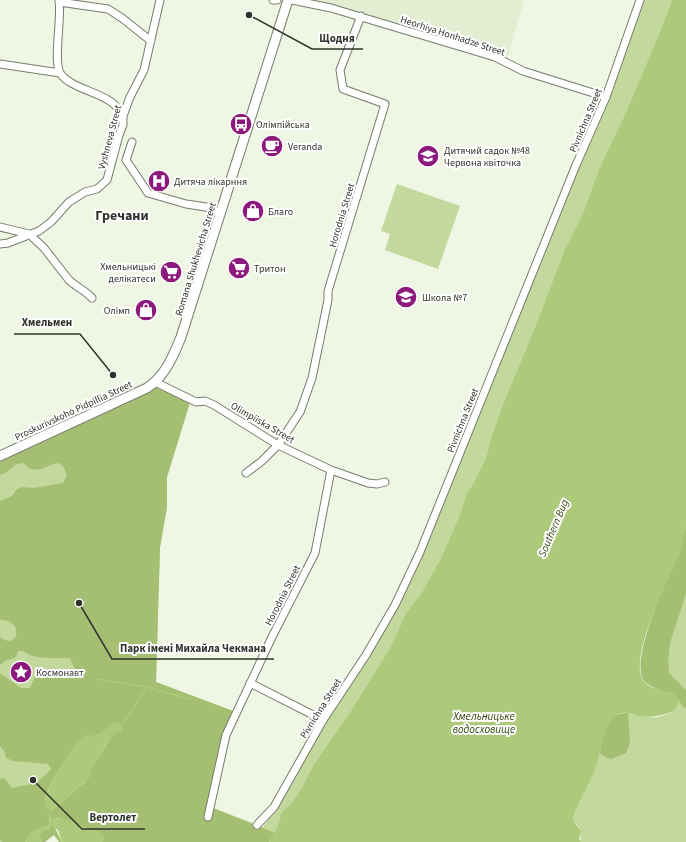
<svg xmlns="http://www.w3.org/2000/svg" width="686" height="842" font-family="'Source Sans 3',sans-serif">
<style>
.built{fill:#e2edd2}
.green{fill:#c2d89c}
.forest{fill:#a4bf71}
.water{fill:#adc97a}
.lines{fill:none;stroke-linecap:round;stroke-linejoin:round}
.stream{stroke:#adc97a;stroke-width:1.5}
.minor-casing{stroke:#757c6b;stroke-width:9}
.major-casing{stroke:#757c6b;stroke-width:11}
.minor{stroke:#fff;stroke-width:7}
.major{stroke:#fff;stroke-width:9}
.labels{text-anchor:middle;stroke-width:4;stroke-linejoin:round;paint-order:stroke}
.street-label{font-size:10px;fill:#31342c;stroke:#fff}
.poi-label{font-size:10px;fill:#31342c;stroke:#fff;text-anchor:start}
.water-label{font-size:11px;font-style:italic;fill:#36460c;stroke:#fff}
.district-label{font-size:14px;font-weight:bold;fill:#31342c;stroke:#fff}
.leader{fill:none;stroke:#31342c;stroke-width:1.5}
.callout-dot{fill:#31342c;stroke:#fff;stroke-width:1.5}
.callout-label{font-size:11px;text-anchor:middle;font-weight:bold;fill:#31342c;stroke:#fff;stroke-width:4;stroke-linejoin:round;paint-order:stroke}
</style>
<rect width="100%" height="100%" fill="#eff7e4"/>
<path class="built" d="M 308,0 L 524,0 L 507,61 Z"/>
<path class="green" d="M 643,0 L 672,0 L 661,29 L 626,112 L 599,169 L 583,213 L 565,249 L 533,332 L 503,404 L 491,438 L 486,458 L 474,482 L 467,493 L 458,519 L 441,558 L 422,592 L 406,613 L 391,646 L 350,712 L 314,764 L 301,789 L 291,804 L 281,813 C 279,825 275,833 269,842 L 101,842 L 104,840 L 50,817 L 25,842 L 0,842 L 0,462 L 121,406 L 151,391 L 159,384 L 191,399 L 167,477 L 167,507 L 160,547 L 156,682 L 233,711 L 223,734 L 213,808 L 263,827 L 276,808 L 325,721 L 397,606 Z
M 397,184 L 460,206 L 438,269 L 385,250 L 390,234 L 381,231 Z
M 686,526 L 686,842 L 581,842 L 579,827 L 574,822 L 573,817 L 602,738 L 628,712 C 638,714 648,719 658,717 C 662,716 666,714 671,713 L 663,691 L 681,551 Z"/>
<path class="forest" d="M 159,384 L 191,399 L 167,477 L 167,507 L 160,547 L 156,682 L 233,711 L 223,734 L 213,808 L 275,833 L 269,842 L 101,842 L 104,840 L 60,818 L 51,819 L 50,814 L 52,811 L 81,785 C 91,781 89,773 94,764 C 95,761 98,759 100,756 C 105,748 109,739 116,732 L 111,724 C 106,730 101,735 93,736 C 89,736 87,735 83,737 C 70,752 50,780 45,799 C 45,802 46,805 46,808 L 50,810 L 49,824 L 47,826 L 32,832 L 25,842 L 2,842 L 0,840 L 0,779 L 4,778 L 12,788 L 37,783 L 51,769 L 48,764 L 13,761 L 6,758 L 5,752 L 0,746 L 0,673 L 21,688 L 30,688 L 36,674 L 38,673 L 68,675 L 75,669 L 70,658 C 59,658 44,659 33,656 C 27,655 25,650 18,651 L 16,657 L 5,661 L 0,665 L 0,637 C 2,638 6,641 9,641 C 20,640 20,619 0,620 L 0,501 L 8,498 L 13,495 L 17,489 L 23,487 L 34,488 L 63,483 L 67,476 C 60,449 47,474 31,469 C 28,468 26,465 23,463 C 12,463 10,473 0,475 L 0,462 L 121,406 L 151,391 Z
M 686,526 L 686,594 L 670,643 L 668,663 L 669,673 L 686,690 L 686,708 L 683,707 C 680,702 678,697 672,693 C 669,692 666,692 663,691 C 657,689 646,685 643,679 C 629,653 679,558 686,526 Z
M 628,712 L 630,743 L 626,753 L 612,759 L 607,758 L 600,753 C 602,741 604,721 616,715 C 620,714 624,713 628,712 Z
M 51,825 L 54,826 L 62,842 L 59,842 L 54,835 L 45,842 L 42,842 L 39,836 L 40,833 L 49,828 Z"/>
<path class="water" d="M 672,0 L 686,0 L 686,526 C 684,535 683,545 680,553 C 670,577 628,656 643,680 C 651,693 671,687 679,700 C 677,708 674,712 665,714 C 657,716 650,718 641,716 C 631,714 626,709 615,716 C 601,724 602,750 597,763 C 591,782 580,798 573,817 L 574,822 L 581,831 L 579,838 L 581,842 L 269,842 C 275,833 279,825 281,813 L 291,804 L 301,789 L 314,764 L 350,712 L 391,646 L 406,613 L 422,592 L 441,558 L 458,519 L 467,493 L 474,482 L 486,458 L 491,438 L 503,404 L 533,332 L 565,249 L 583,213 L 599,169 L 626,112 L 661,29 Z
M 115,723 L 120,723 L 123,728 L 121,732 L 116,732 L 105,745 L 100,756 L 94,764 L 88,780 L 80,785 L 58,805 L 50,814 L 51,819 L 65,819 L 102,833 L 104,836 L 104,840 L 101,842 L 62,842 L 58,830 L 52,825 L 43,832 L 40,833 L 39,836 L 42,840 L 42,842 L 25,842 L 32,832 L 47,826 L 49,824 L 50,810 L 45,807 C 44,792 71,747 83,737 C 87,734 93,737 98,735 C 105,732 108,725 115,723 Z"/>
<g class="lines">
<path class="stream" d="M 97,679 L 146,687
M 122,725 L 147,687 L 190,699"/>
<g class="minor-casing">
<path id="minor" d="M 59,0 C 62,17 53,61 60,73 C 73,93 119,92 122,119
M 273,0 L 277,0
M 292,0 L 331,8 L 495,57 L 523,71 L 606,97
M 59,2 L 108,9 L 122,18 L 151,41
M 0,64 L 60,73
M 132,142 L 126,160 L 148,193 L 186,204 L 206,207 L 221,213
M 0,227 L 29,234 L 44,248 L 69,280 C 76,287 85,290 92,298
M 0,244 L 8,243 L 39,231 L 51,222 L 69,202 L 85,192 L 97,189 L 107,180 L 119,135 L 123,125 L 123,116 L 130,97 L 144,70 L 160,0
M 155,382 L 196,402 L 205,401 L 214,405 L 278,445 L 331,470 L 368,483 L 377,484 L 385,482
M 246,473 L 262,461 L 278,445 L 300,412 L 312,378 L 328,300 L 328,291 L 385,104 L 343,89 L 340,70 L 361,16
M 250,683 L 323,720
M 208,817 L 226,735 L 272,637 L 315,553 L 331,470
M 257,825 L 274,807 L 323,720 L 366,655 L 395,605 L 420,552 L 576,165 L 606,97 L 640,0"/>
</g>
<g class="major-casing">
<path id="major" d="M 0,456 L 147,388 C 165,376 173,357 181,337 L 288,0"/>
</g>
<use href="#minor" class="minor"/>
<use href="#major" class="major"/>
</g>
<defs>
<g id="bus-disc" transform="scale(1.15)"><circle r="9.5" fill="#8c1a7d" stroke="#fff"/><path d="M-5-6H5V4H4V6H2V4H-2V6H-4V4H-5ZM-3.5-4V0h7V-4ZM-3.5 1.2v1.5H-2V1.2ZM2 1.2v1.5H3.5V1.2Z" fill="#fff"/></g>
<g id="cafe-disc" transform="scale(1.15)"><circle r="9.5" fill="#8c1a7d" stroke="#fff"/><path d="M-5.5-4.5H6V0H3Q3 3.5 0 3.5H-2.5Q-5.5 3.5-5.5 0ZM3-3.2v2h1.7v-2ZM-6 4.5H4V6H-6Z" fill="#fff"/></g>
<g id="school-disc" transform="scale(1.15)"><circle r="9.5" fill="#8c1a7d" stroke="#fff"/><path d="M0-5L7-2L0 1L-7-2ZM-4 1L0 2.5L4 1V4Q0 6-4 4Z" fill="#fff"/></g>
<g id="hospital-disc" transform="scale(1.15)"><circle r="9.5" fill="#8c1a7d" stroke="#fff"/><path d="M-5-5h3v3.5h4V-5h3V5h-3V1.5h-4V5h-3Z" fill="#fff"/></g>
<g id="shop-disc" transform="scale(1.15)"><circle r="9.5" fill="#8c1a7d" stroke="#fff"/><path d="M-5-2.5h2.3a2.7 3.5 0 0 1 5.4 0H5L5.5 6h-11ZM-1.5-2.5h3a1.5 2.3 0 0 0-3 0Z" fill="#fff"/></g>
<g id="supermarket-disc" transform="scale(1.15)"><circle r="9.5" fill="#8c1a7d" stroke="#fff"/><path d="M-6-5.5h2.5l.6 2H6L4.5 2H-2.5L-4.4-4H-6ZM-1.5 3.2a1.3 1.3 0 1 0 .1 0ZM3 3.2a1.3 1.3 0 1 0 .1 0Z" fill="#fff"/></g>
<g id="sight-disc" transform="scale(1.15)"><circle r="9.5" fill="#8c1a7d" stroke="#fff"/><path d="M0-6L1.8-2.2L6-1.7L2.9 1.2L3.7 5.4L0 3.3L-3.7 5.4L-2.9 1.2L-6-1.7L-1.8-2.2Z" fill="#fff"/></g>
</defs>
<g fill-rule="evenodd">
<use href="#bus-disc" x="241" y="124"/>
<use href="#cafe-disc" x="272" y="146"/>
<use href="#school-disc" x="428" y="156"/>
<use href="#hospital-disc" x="159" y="181"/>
<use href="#shop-disc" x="253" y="211"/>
<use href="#supermarket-disc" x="239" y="268"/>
<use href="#supermarket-disc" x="171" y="272"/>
<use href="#school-disc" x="406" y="297"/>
<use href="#shop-disc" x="146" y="310"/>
<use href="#sight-disc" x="21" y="672"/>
</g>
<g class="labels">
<g class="street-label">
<text transform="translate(453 35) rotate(18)" y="4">Heorhiya Honhadze Street</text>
<text transform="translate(585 120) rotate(-67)" y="4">Pivnichna Street</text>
<text transform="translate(109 137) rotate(-75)" y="4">Vyshneva Street</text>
<text transform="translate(341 215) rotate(-73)" y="4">Horodnia Street</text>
<text transform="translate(195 259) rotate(-73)" y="4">Romana Shukhevicha Street</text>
<text transform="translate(73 410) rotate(-25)" y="4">Proskurivskoho Pidpillia Street</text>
<text transform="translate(462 420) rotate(-68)" y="4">Pivnichna Street</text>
<text transform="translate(263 422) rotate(30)" y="4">Olimpiiska Street</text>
<text transform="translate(282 595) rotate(-63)" y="4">Horodnia Street</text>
<text transform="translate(320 708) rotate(-58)" y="4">Pivnichna Street</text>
</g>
<g class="poi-label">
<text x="256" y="128">Олiмпiйська</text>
<text x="288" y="150">Veranda</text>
<text x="444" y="154">Дитячий садок №48<tspan x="444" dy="12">Червона квіточка</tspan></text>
<text x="174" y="185">Дитяча лікарння</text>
<text x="268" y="215">Благо</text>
<text x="156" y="270" text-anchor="end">Хмельницькі<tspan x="156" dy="12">делікатеси</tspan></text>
<text x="254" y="272">Тритон</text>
<text x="422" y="301">Школа №7</text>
<text x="130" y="314" text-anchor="end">Олімп</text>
<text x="36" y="676">Космонавт</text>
</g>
<g class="water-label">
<text transform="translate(553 528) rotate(-67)" y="4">Southern Bug</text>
<text x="484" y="720">Хмельницьке<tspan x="484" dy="13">водосховище</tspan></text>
</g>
<g class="district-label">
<text x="122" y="220">Гречани</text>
</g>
</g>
<path class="leader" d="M249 15L312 49H363M113 375L80 334H14M79 603L112 659H274M33 780L82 829H145"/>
<g class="callout-dot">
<circle cx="249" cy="15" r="4"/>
<circle cx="113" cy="375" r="4"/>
<circle cx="79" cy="603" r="4"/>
<circle cx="33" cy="780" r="4"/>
</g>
<g class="callout-label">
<text x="337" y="42">Щодня</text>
<text x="47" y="326">Хмельмен</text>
<text x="193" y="652">Парк імені Михайла Чекмана</text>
<text x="113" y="821">Вертолет</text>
</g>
</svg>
